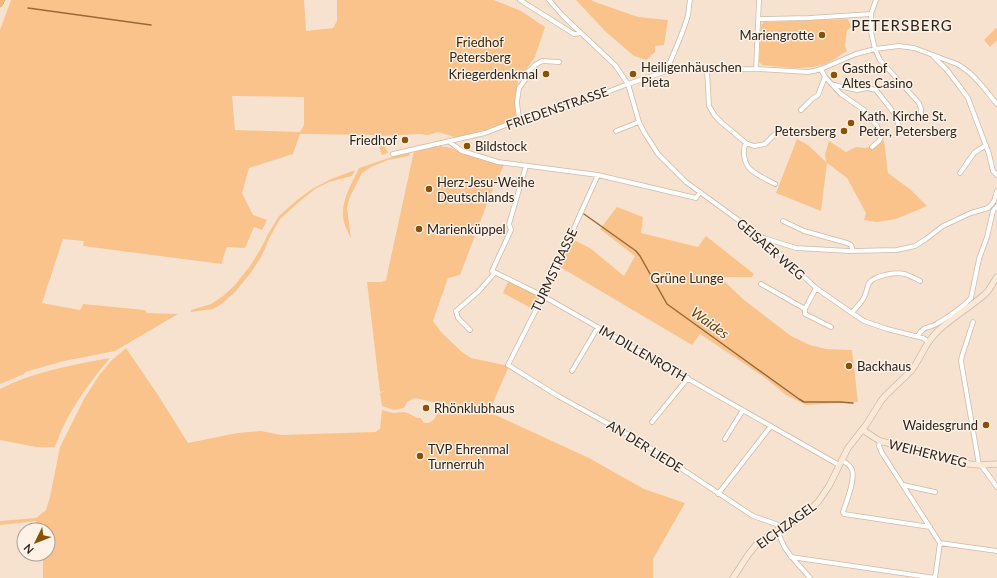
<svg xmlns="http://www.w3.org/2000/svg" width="997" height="578" font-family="Lato,sans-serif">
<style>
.green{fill:#fbc38c;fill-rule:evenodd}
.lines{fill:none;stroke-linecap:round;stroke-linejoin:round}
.stream{stroke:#986937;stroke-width:1.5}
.minor-casing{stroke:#cebaa8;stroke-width:5.5}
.secondary-casing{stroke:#cebaa8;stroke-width:7}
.motorway-casing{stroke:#fff;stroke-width:8}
.minor{stroke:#fff;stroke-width:4}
.secondary{stroke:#fbe9d7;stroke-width:5.5}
.motorway{stroke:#f2b57a;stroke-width:7}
.poi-dot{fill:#8a5206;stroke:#fef1e6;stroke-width:1.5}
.labels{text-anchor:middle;stroke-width:3;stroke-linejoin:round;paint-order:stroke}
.poi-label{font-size:13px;fill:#2b241d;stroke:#fef1e6;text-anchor:start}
.park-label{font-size:13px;fill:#402507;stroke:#fef1e6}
.street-label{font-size:13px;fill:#2b241d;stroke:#fef1e6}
.water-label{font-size:14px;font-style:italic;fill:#6c410c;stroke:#fef1e6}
.quarter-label{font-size:15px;letter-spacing:1px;fill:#2b241d;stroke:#fef1e6}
</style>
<rect width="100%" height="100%" fill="#f7e2d0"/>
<path class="green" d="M 11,0 L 304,0 L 306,31 L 333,28 L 337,21 L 337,0 L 494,0 L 521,11 L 545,27 L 535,57 L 518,81 L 515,103 L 517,120 L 485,132 L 457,138 L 438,132 L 428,135 L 420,134 L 379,136 L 388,153 L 382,155 L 375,135 L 300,134 L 293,154 L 249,168 L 242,193 L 253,215 L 267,220 L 262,230 L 254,227 L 245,248 L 227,247 L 223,258 L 222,264 L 83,246 L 84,241 L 63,239 L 42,303 L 80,310 L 83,304 L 145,310 L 147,313 L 178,314 L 115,351 L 64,361 L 25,372 L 24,374 L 0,384 L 0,30 ZM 232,96 L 304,97 L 304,125 L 300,132 L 235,130 Z
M 576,0 L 591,0 L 598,3 L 638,17 L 668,20 L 664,45 L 655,46 L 655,52 L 646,60 L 634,56 L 606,32 Z
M 848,19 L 851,27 L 847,30 L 845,46 L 847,51 C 840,55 833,61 825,64 C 805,71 783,67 762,65 L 759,62 L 761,25 L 764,22 Z
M 996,28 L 997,29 L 997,40 L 990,47 L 984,40 Z
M 797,139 L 808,145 L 826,162 L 825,154 L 829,141 L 846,152 L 856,147 L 866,148 L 877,145 L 884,140 L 888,173 L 911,190 L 927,206 L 896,219 L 877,222 L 864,220 L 866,213 L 847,178 L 827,163 L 821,211 L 776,193 Z
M 440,146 L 447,147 L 504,165 L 490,196 L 460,275 L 448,278 L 433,321 L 442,333 L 462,352 L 471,358 L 509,366 L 489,412 L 589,458 L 644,489 L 685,503 L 653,559 L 653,578 L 43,578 L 43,554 L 48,554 L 48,530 L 36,530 L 36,521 L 0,525 L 0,521 L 36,518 L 46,510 L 50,497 L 60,447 L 84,399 L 100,374 L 112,360 L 126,348 L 158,395 L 188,443 L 237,433 L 261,431 L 281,435 L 375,432 L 380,429 L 382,410 L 393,413 L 404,412 L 410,414 L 417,418 L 421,418 L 423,422 C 434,427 438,412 441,404 L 415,398 L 407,402 L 404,408 L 394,410 L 382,406 L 380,393 L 385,391 L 380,392 L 367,282 L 382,282 L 386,280 L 414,151 Z
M 410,152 L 409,156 L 388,160 L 371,167 L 362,173 L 349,199 L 347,208 L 351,239 C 348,231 343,224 343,215 C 342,199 352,183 359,168 L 398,155 Z
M 355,170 L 352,176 L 329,182 L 315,189 L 299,202 L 280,219 L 270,237 L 261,257 L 252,271 L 236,291 L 223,303 L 213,309 L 191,312 L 191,310 L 211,304 L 223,296 L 235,285 L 250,266 L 260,250 L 268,234 L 279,216 L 297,200 L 312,189 L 331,179 Z
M 617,207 L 643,217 L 641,233 L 698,247 L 706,236 L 754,274 L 752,277 L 720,277 L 744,300 L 791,336 L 810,345 L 826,349 L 852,350 L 858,402 L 806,405 L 786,395 L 764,377 L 700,334 L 692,345 L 560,267 L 572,239 L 590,248 L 624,276 L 635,256 L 600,229 Z
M 509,280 L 540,295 L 533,309 L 503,293 Z
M 110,358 C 88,384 66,414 55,447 L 36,447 L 0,440 L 0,389 C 35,371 72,365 110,358 Z"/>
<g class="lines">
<path class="stream" d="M 28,8 L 151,25
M 584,214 L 636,251 L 640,256 L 667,304 L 799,399 L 804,402 L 840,402 L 853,403"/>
<g class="minor-casing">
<path id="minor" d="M 520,0 L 574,34 L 581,33
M 549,0 L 563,16 L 615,65 L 628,84 L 639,122 L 644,132 L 658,154 L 686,182 L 763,238 L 816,288 L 852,313 L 864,321 L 887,329 L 923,338 L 929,342
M 876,0 L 871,14 L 871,32 L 875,49 L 880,60 L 919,103 L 921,109 L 921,117
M 759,19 L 809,18 L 871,14
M 933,56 L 947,70 L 960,87 L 968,98 L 989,154 L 993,171 L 997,175
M 756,69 L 759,0
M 821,69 L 825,77 L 841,94 L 864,110 L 877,126 L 881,137 L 879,141 L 872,147
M 707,70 L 709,106 L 715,116 L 722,123 L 746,143 L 754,146 L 765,144 L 778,131
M 667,71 C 673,52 683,35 688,15 C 689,10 689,5 690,0
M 834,85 L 857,90 L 867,88 L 876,90 L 894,113 L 899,126
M 801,110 L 812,99 L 818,95 L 825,77
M 519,120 L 517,102 L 519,88 L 528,76 L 526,74 L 535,65 L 542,61 L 559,62
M 616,131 L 639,122
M 450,142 L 455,146 L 462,151 L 498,162 L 598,175 L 696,198 L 700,192
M 746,143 C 742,150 744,163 750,169 C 756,175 768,180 775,184
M 393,154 L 485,133 L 519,120 L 576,104 L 628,84 L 667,71 L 677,70 L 756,69 L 808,72 L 814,71 L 821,69 L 856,54 L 875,49 L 899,46 L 914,48 L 957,64 C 974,73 985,90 997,104
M 526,166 L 509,224 L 511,230 L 492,271 L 543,296 L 839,465
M 960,173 L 974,153 L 986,145
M 598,175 L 543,296 L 508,365 L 558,396 L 638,440 L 753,516 L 776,524 L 780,529
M 783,221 L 804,231 L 847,243 L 851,245 L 853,251
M 764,238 L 796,248 L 849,251 L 897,250 L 915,246 L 926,239 L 943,226 L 971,213 L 988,208 L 991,205 L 994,201 L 997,191
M 761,284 L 805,309
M 816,288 L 805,309 L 805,314 L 831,327
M 852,313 C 856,307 863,302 865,295 C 867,291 867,287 869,283 C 875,275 896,272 905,274 C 910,276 915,278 920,281
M 973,322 L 962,356 L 961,361 L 979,465
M 470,330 L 458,318 L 456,311 L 478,292 L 493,275 L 494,272
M 918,336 C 923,325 930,329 938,323 C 948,317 964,306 971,298 L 979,259 L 987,237 L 993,211 L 997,206
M 572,371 L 598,327
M 652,422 L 688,378
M 725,439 L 743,410
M 880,441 L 879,446 L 882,453 L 940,543 L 935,578
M 841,460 C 845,462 849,464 851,468 C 857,476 846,503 843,512 L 844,514 L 930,527
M 981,465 L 997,487
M 903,485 L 935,492
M 718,494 L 771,426
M 778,530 C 784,554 796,560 810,578
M 940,543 L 997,551
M 791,557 L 935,578"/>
</g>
<g class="secondary-casing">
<path id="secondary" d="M 863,430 L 875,438 L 880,441 L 969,464 L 981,465 L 997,464
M 733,578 L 748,555 L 756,545 L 771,534 L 803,516 L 818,502 L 829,486 L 848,448 L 866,425 L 881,401 L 886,395 L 911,371 C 920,360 924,345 935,334 C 949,319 968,309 984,295 L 988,291 L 997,277"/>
</g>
<g class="motorway-casing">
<path id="motorway" d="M 0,4 L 2,0"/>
</g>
<use href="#minor" class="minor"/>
<use href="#secondary" class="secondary"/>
<use href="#motorway" class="motorway"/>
</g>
<g class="poi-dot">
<circle cx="822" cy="35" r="4"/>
<circle cx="546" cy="74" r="4"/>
<circle cx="633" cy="74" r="4"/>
<circle cx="834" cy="75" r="4"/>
<circle cx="851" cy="123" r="4"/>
<circle cx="844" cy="131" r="4"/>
<circle cx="405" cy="140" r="4"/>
<circle cx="467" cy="146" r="4"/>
<circle cx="429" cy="189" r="4"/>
<circle cx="419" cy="229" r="4"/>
<circle cx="849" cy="366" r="4"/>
<circle cx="426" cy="408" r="4"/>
<circle cx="986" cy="425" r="4"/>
<circle cx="420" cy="456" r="4"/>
</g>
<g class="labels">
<g class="poi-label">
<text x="814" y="40" text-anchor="end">Mariengrotte</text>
<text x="641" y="72">Heiligenhäuschen<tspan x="641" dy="15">Pieta</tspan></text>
<text x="842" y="73">Gasthof<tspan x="842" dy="15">Altes Casino</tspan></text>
<text x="538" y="79" text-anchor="end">Kriegerdenkmal</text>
<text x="859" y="121">Kath. Kirche St.<tspan x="859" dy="15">Peter, Petersberg</tspan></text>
<text x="836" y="136" text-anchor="end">Petersberg</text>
<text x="397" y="145" text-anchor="end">Friedhof</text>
<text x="475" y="151">Bildstock</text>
<text x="437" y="187">Herz-Jesu-Weihe<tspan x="437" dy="15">Deutschlands</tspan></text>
<text x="427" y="234">Marienküppel</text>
<text x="857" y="371">Backhaus</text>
<text x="434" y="413">Rhönklubhaus</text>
<text x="978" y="430" text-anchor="end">Waidesgrund</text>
<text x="428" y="454">TVP Ehrenmal<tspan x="428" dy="15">Turnerruh</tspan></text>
</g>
<g class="park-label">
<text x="480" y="47">Friedhof<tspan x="480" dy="15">Petersberg</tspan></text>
<text x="687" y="283">Grüne Lunge</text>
</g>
<g class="street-label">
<text transform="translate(557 108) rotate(-19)" y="5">FRIEDENSTRASSE</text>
<text transform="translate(771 249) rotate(41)" y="5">GEISAER WEG</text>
<text transform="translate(554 270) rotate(-65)" y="5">TURMSTRASSE</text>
<text transform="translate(643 353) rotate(30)" y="5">IM DILLENROTH</text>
<text transform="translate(645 446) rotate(32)" y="5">AN DER LIEDE</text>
<text transform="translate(928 453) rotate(14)" y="5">WEIHERWEG</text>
<text transform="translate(786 525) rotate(-36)" y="5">EICHZAGEL</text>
</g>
<g class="water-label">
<text transform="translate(710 323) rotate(36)" y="5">Waides</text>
</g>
<g class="quarter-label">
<text x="902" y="31">PETERSBERG</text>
</g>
</g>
<g transform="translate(36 542) rotate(227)"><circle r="19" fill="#fef1e6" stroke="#aa9f96"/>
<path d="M0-3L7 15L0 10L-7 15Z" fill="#8a5206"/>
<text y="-6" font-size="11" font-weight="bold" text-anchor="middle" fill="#2b241d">N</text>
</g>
</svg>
